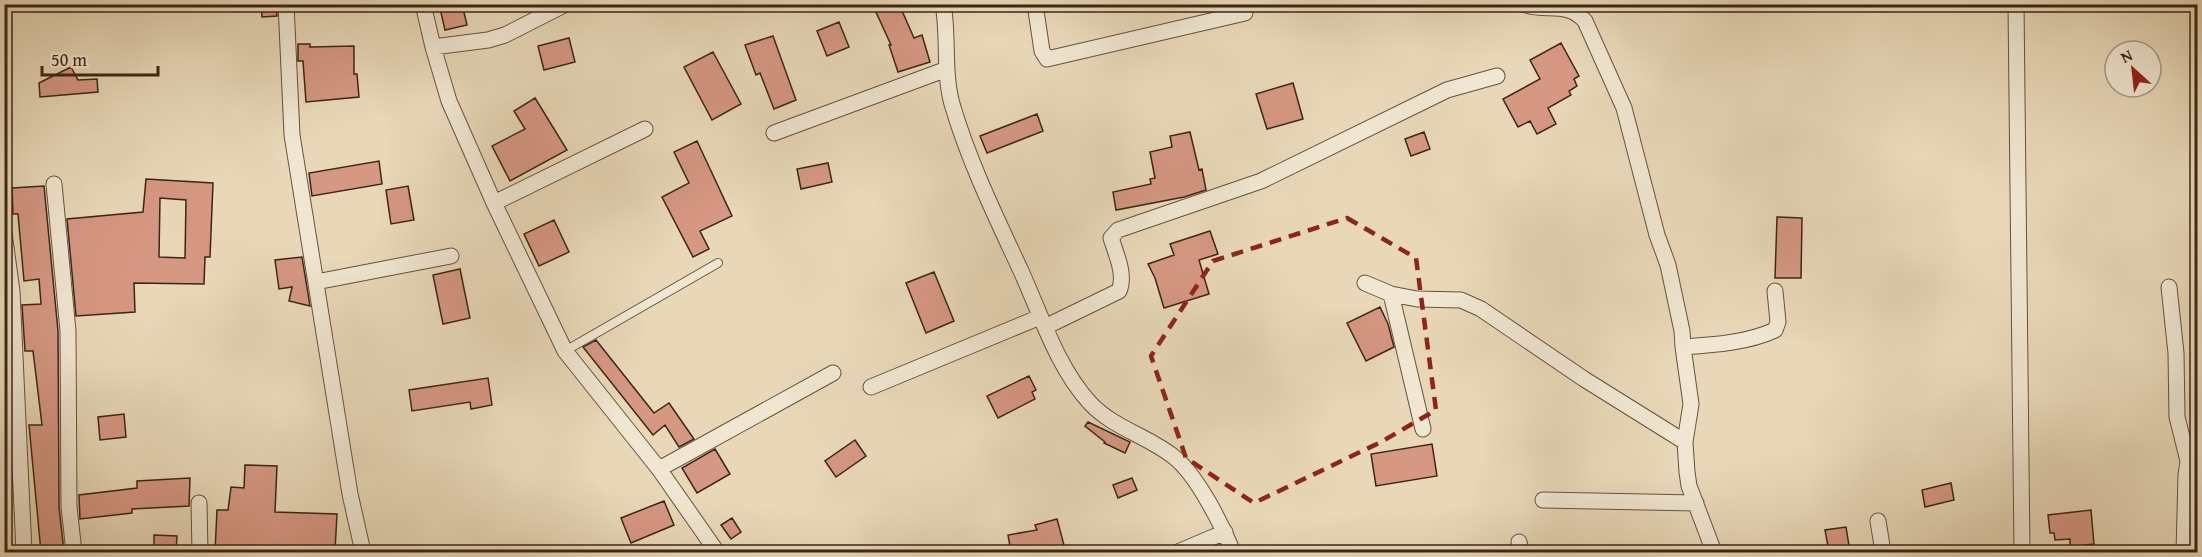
<svg xmlns="http://www.w3.org/2000/svg" width="2202" height="557" font-family="'Gentium Book Plus',serif">
<style>
.building{fill:#d69783;stroke:#3b2616;stroke-width:1.5;fill-rule:evenodd}
.lines{fill:none;stroke-linecap:round;stroke-linejoin:round}
.service-casing{stroke:#66523e;stroke-width:10}
.minor-casing{stroke:#66523e;stroke-width:17}
.service{stroke:#f0e6d1;stroke-width:8}
.minor{stroke:#f0e6d1;stroke-width:15}
.marked{fill:none;stroke:#8f2418;stroke-width:4.5;stroke-dasharray:12 8;stroke-linejoin:round}
</style>
<rect width="100%" height="100%" fill="#e8d8b8"/>
<filter id="stains"><feTurbulence type="fractalNoise" baseFrequency=".00333" numOctaves="4"/><feColorMatrix values="0 0 0 0 .2 0 0 0 0 .09 0 0 0 0 .02 0 0 0 .5 -.17"/></filter>
<radialGradient id="worn" r=".72"><stop offset=".6" stop-color="#630" stop-opacity="0"/><stop offset="1" stop-color="#630" stop-opacity=".3"/></radialGradient>
<path class="building" d="M 261,4 L 276,4 L 277,16 L 262,17 Z
M 439,4 L 462,4 L 467,25 L 445,30 Z
M 893,4 L 899,4 L 914,38 L 922,35 L 930,62 L 898,72 L 889,45 L 891,45 L 876,12 Z
M 839,22 L 849,47 L 827,56 L 817,31 Z
M 773,36 L 796,100 L 774,109 L 760,73 L 756,75 L 745,45 Z
M 569,38 L 575,62 L 544,70 L 538,46 Z
M 1561,43 L 1579,76 L 1574,79 L 1577,86 L 1569,91 L 1571,95 L 1548,108 L 1556,124 L 1537,134 L 1530,121 L 1518,127 L 1503,99 L 1540,79 L 1530,60 Z
M 298,44 L 310,44 L 310,47 L 354,46 L 354,74 L 357,74 L 359,97 L 306,102 L 303,61 L 298,61 Z
M 713,52 L 741,104 L 712,120 L 684,67 Z
M 71,67 L 78,80 L 97,79 L 98,92 L 40,97 L 39,83 Z
M 1293,83 L 1303,119 L 1267,129 L 1256,94 Z
M 535,98 L 567,150 L 510,181 L 492,146 L 525,129 L 514,111 Z
M 1037,114 L 1043,131 L 987,153 L 980,136 Z
M 1190,132 L 1199,170 L 1202,169 L 1206,190 L 1184,197 L 1116,210 L 1113,192 L 1151,184 L 1150,179 L 1155,178 L 1150,152 L 1172,147 L 1170,136 Z
M 1424,132 L 1430,149 L 1411,156 L 1405,139 Z
M 697,141 L 732,216 L 700,231 L 709,249 L 693,257 L 662,197 L 689,183 L 674,152 Z
M 379,161 L 382,184 L 312,196 L 309,173 Z
M 828,163 L 832,182 L 801,189 L 797,169 Z
M 146,179 L 213,183 L 210,257 L 205,257 L 204,284 L 134,283 L 135,312 L 76,316 L 67,219 L 143,212 ZM 160,198 L 186,200 L 185,258 L 159,257 Z
M 44,186 L 58,331 L 59,507 L 64,552 L 41,552 L 29,425 L 42,425 L 33,351 L 25,351 L 22,305 L 41,304 L 39,279 L 24,281 L 18,214 L 13,214 L 12,188 Z
M 408,186 L 414,220 L 391,224 L 386,190 Z
M 1777,217 L 1802,218 L 1801,278 L 1775,278 Z
M 554,220 L 569,252 L 539,266 L 524,234 Z
M 1210,231 L 1218,254 L 1199,260 L 1209,294 L 1164,308 L 1155,278 L 1148,264 L 1174,255 L 1170,244 Z
M 302,257 L 310,306 L 289,301 L 292,287 L 279,289 L 275,260 Z
M 460,269 L 470,318 L 443,324 L 433,275 Z
M 934,272 L 954,321 L 926,333 L 906,283 Z
M 1380,307 L 1388,324 L 1394,347 L 1366,361 L 1347,323 Z
M 596,340 L 654,413 L 669,403 L 694,439 L 679,447 L 665,425 L 653,435 L 583,347 Z
M 1029,376 L 1036,390 L 1032,392 L 1035,399 L 998,418 L 987,396 Z
M 488,378 L 492,405 L 471,409 L 470,402 L 412,411 L 409,390 Z
M 124,414 L 126,437 L 100,440 L 98,417 Z
M 1088,422 L 1130,442 L 1125,453 L 1104,443 L 1105,442 L 1085,426 Z
M 855,440 L 866,456 L 836,477 L 825,461 Z
M 1432,444 L 1437,476 L 1376,486 L 1371,454 Z
M 715,449 L 730,474 L 697,493 L 682,468 Z
M 245,465 L 277,466 L 275,512 L 337,514 L 335,551 L 245,547 L 245,552 L 215,552 L 217,510 L 228,510 L 231,487 L 244,488 Z
M 190,478 L 189,506 L 132,509 L 132,513 L 80,519 L 79,495 L 137,488 L 137,481 Z
M 1132,478 L 1137,490 L 1118,498 L 1113,485 Z
M 1951,483 L 1954,500 L 1925,507 L 1922,490 Z
M 664,501 L 674,525 L 631,543 L 621,518 Z
M 2091,510 L 2094,544 L 2070,547 L 2070,539 L 2055,540 L 2054,533 L 2050,533 L 2048,515 Z
M 732,518 L 741,532 L 731,539 L 721,525 Z
M 1057,519 L 1064,545 L 1055,548 L 1056,552 L 1011,552 L 1008,535 L 1037,530 L 1035,525 Z
M 1846,527 L 1850,552 L 1829,552 L 1825,530 Z
M 154,535 L 177,536 L 176,552 L 154,552 Z"/>
<g class="lines">
<g class="service-casing">
<path id="service" d="M 565,351 L 718,263"/>
</g>
<g class="minor-casing">
<path id="minor" d="M 286,4 L 292,135 L 350,494 L 363,552
M 423,4 L 433,47 L 449,101 L 494,203 L 565,351 L 659,469 L 717,552
M 943,4 C 949,37 943,71 952,104 C 969,162 996,217 1021,271 C 1041,315 1057,367 1090,403 C 1113,428 1148,436 1174,457 C 1197,475 1222,525 1233,552
M 1035,4 L 1042,51 L 1047,59 L 1245,13
M 1523,4 C 1545,13 1567,0 1585,21 L 1624,108 L 1657,235 L 1668,265 L 1682,331 L 1683,347
M 2016,4 L 2022,552
M 433,47 L 488,40 L 505,35 L 566,4
M 774,133 L 947,69
M 54,184 L 68,331 L 69,507 L 74,552
M 494,203 L 645,129
M 4,233 L 12,291 L 24,552
M 316,282 L 451,256
M 1365,283 L 1391,294 L 1417,299 L 1461,300 L 1481,309 L 1584,379 L 1685,442
M 2169,287 L 2176,353 L 2177,417 L 2188,461
M 1391,294 L 1423,429
M 1045,327 L 1119,291 C 1126,275 1116,254 1111,238 L 1118,230 L 1261,181 L 1447,90 L 1497,76
M 871,387 L 1040,317
M 659,469 L 833,373
M 1543,500 L 1696,503
M 199,503 L 200,552
M 1878,521 L 1883,552
M 1519,542 L 1521,552
M 1178,552 L 1225,532
M 1714,552 L 1689,486 L 1687,472 L 1685,442 L 1691,404 L 1683,347 C 1713,345 1747,343 1775,330 L 1778,322 L 1775,291
M 2184,552 L 2186,475 L 2188,461 L 2198,450"/>
</g>
<use href="#service" class="service"/>
<use href="#minor" class="minor"/>
</g>
<path class="marked" d="M 1347,218 L 1416,258 L 1436,410 L 1381,442 L 1254,503 L 1186,458 L 1151,356 L 1213,261 Z"/>
<rect width="2202" height="557" fill="none" stroke="#e8d8b8" stroke-width="24"/>
<rect x="6" y="6" width="2190" height="545" fill="none" stroke="#3b2616" stroke-width="3"/>
<rect x="12" y="12" width="2178" height="533" fill="none" stroke="#3b2616" stroke-width="1.5"/>
<g transform="translate(2133 69) rotate(333)"><circle r="28" fill="#f0e6d1" stroke="#a89986" stroke-width="1.5"/>
<path d="M0-4.5L10 22L0 15L-10 22Z" fill="#8f2418"/>
<text y="-9" font-size="16" font-weight="bold" text-anchor="middle" fill="#3b2616">N</text>
</g>
<path d="M42 66v9h116v-9" fill="none" stroke="#3b2616" stroke-width="3"/>
<text x="51" y="66" font-size="18" fill="#3b2616" stroke="#f0e6d1" stroke-width="4.5" paint-order="stroke">50 m</text>
<rect width="100%" height="100%" filter="url(#stains)"/>
<rect width="100%" height="100%" fill="url(#worn)"/>
</svg>
